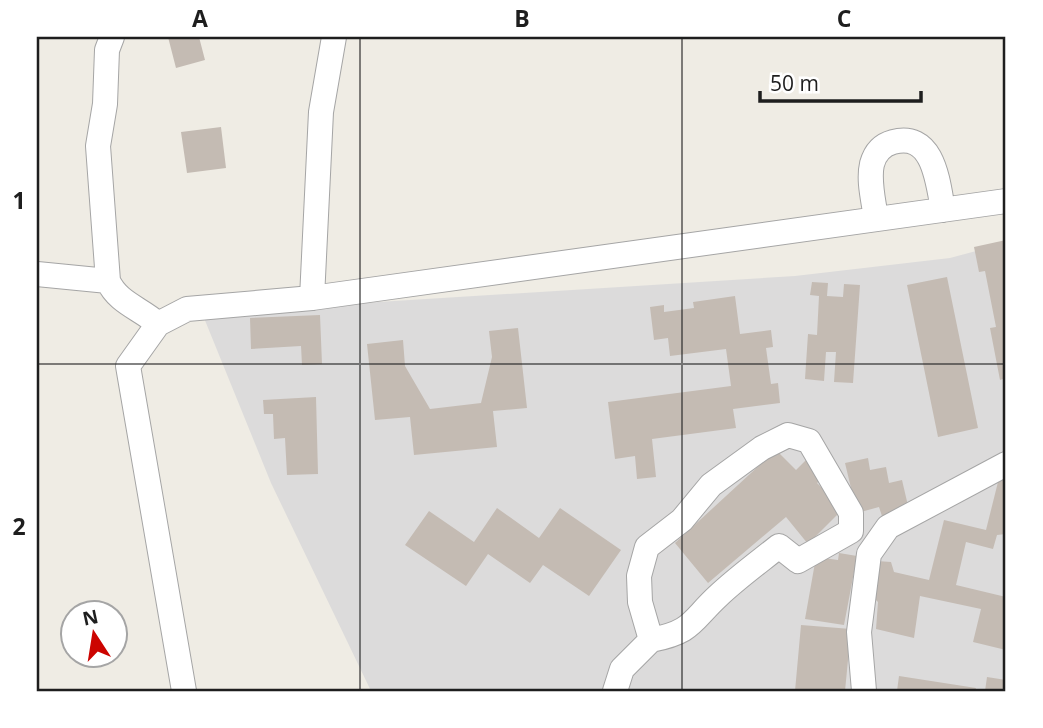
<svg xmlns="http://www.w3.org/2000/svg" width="1043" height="728" font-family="'Open Sans',sans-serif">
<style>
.residential{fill:#dcdbdb}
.building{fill:#c4bbb3}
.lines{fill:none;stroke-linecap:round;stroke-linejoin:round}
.minor-casing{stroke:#a5a5a5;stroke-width:26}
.minor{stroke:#fff;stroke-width:24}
.grid{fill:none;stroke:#1e1e1e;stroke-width:2;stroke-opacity:0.55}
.neatline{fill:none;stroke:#1e1e1e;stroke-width:2.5}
.grid-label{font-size:23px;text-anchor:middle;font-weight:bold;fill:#1e1e1e}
</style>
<rect width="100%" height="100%" fill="#efece4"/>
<path class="residential" d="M 1006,243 L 1006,691 L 371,691 L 271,483 L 202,313 L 795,276 L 950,258 Z"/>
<path class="building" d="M 168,37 L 199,37 L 205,60 L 176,68 Z
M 221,127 L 226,168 L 187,173 L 181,132 Z
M 1006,240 L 1006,378 L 1000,380 L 990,328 L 996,327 L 985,271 L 979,272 L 974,247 Z
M 947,277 L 978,428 L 938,437 L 907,285 Z
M 812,282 L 828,283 L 827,296 L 843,297 L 844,284 L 860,285 L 853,383 L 834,382 L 836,352 L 826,352 L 824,381 L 805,379 L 808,334 L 817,335 L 819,296 L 810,295 Z
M 735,296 L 740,334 L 771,330 L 773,347 L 766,348 L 771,384 L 778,383 L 780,403 L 733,409 L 736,428 L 652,439 L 656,477 L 637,479 L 635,456 L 615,459 L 608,402 L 731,386 L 726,349 L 670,356 L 668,338 L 654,340 L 650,307 L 664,305 L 664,312 L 694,308 L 693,302 Z
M 320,315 L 322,364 L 302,365 L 301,346 L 251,349 L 250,318 Z
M 518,328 L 527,408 L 493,411 L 497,447 L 414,455 L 410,417 L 375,420 L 367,344 L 403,340 L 405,366 L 430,409 L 481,403 L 492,357 L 489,331 Z
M 316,397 L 318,474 L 287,475 L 285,438 L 274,439 L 273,414 L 264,414 L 263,400 Z
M 776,450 L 796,470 L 808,458 L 825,476 L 817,483 L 843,509 L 808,544 L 786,517 L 708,583 L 675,543 Z
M 868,458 L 870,470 L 886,467 L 889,483 L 902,480 L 909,510 L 882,516 L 879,507 L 857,513 L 845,463 Z
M 1000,474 L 1006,477 L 1006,534 L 997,535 L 993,549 L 966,542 L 956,585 L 1006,597 L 1006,650 L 973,642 L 981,609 L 920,596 L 914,638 L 876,629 L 878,602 L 873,597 L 877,561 L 891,562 L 894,572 L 929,580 L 944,520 L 986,530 Z
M 497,508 L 539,538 L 560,508 L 621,550 L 589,596 L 543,565 L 530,583 L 488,554 L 466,586 L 405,545 L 429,511 L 474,542 Z
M 839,553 L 857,556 L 844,625 L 805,619 L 816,557 L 838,560 Z
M 801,625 L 851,629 L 845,691 L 795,691 Z
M 899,676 L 976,688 L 975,691 L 897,691 Z
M 987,677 L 1006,680 L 1006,691 L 985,691 Z"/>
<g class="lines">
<g class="minor-casing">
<path id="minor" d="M 112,37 L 107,50 L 105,104 L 98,146 L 108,281 C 118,303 140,308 158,324
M 876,219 C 874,202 868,181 872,164 C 875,153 882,145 893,142 C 934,131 938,183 943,210
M 37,274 L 108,281
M 312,298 L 321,112 L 334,37
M 184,691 L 128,366 L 158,324 L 187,309 L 312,298 L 1006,201
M 615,691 L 622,669 L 651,640 L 640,602 L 639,576 L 647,547 L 682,520 L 711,485 L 762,448 L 788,435 L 809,441 L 851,513 L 851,531 L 798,561 L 779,546 C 759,562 737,578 718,596 C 691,621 693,632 651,640
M 864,691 L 859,632 L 869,554 L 888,527 L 1006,464"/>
</g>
<use href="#minor" class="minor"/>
</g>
<path class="grid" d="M 360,37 L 360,691M 682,37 L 682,691M 37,364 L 1006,364"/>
<rect width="1043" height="728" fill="none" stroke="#ffffff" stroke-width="77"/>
<g transform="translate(94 634) rotate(348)"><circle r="33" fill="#ffffff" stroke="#a5a5a5" stroke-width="2"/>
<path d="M0-5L12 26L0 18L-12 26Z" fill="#cc0400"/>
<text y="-10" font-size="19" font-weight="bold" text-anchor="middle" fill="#1e1e1e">N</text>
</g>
<path d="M760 91v10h161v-10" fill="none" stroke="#1e1e1e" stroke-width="3.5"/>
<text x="770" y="91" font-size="21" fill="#1e1e1e" stroke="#ffffff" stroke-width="5" paint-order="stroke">50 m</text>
<rect x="38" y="38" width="966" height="652" class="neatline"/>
<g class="grid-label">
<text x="200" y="27">A</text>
<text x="522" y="27">B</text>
<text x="844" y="27">C</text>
<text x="19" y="209">1</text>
<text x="19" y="535">2</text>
</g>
</svg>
